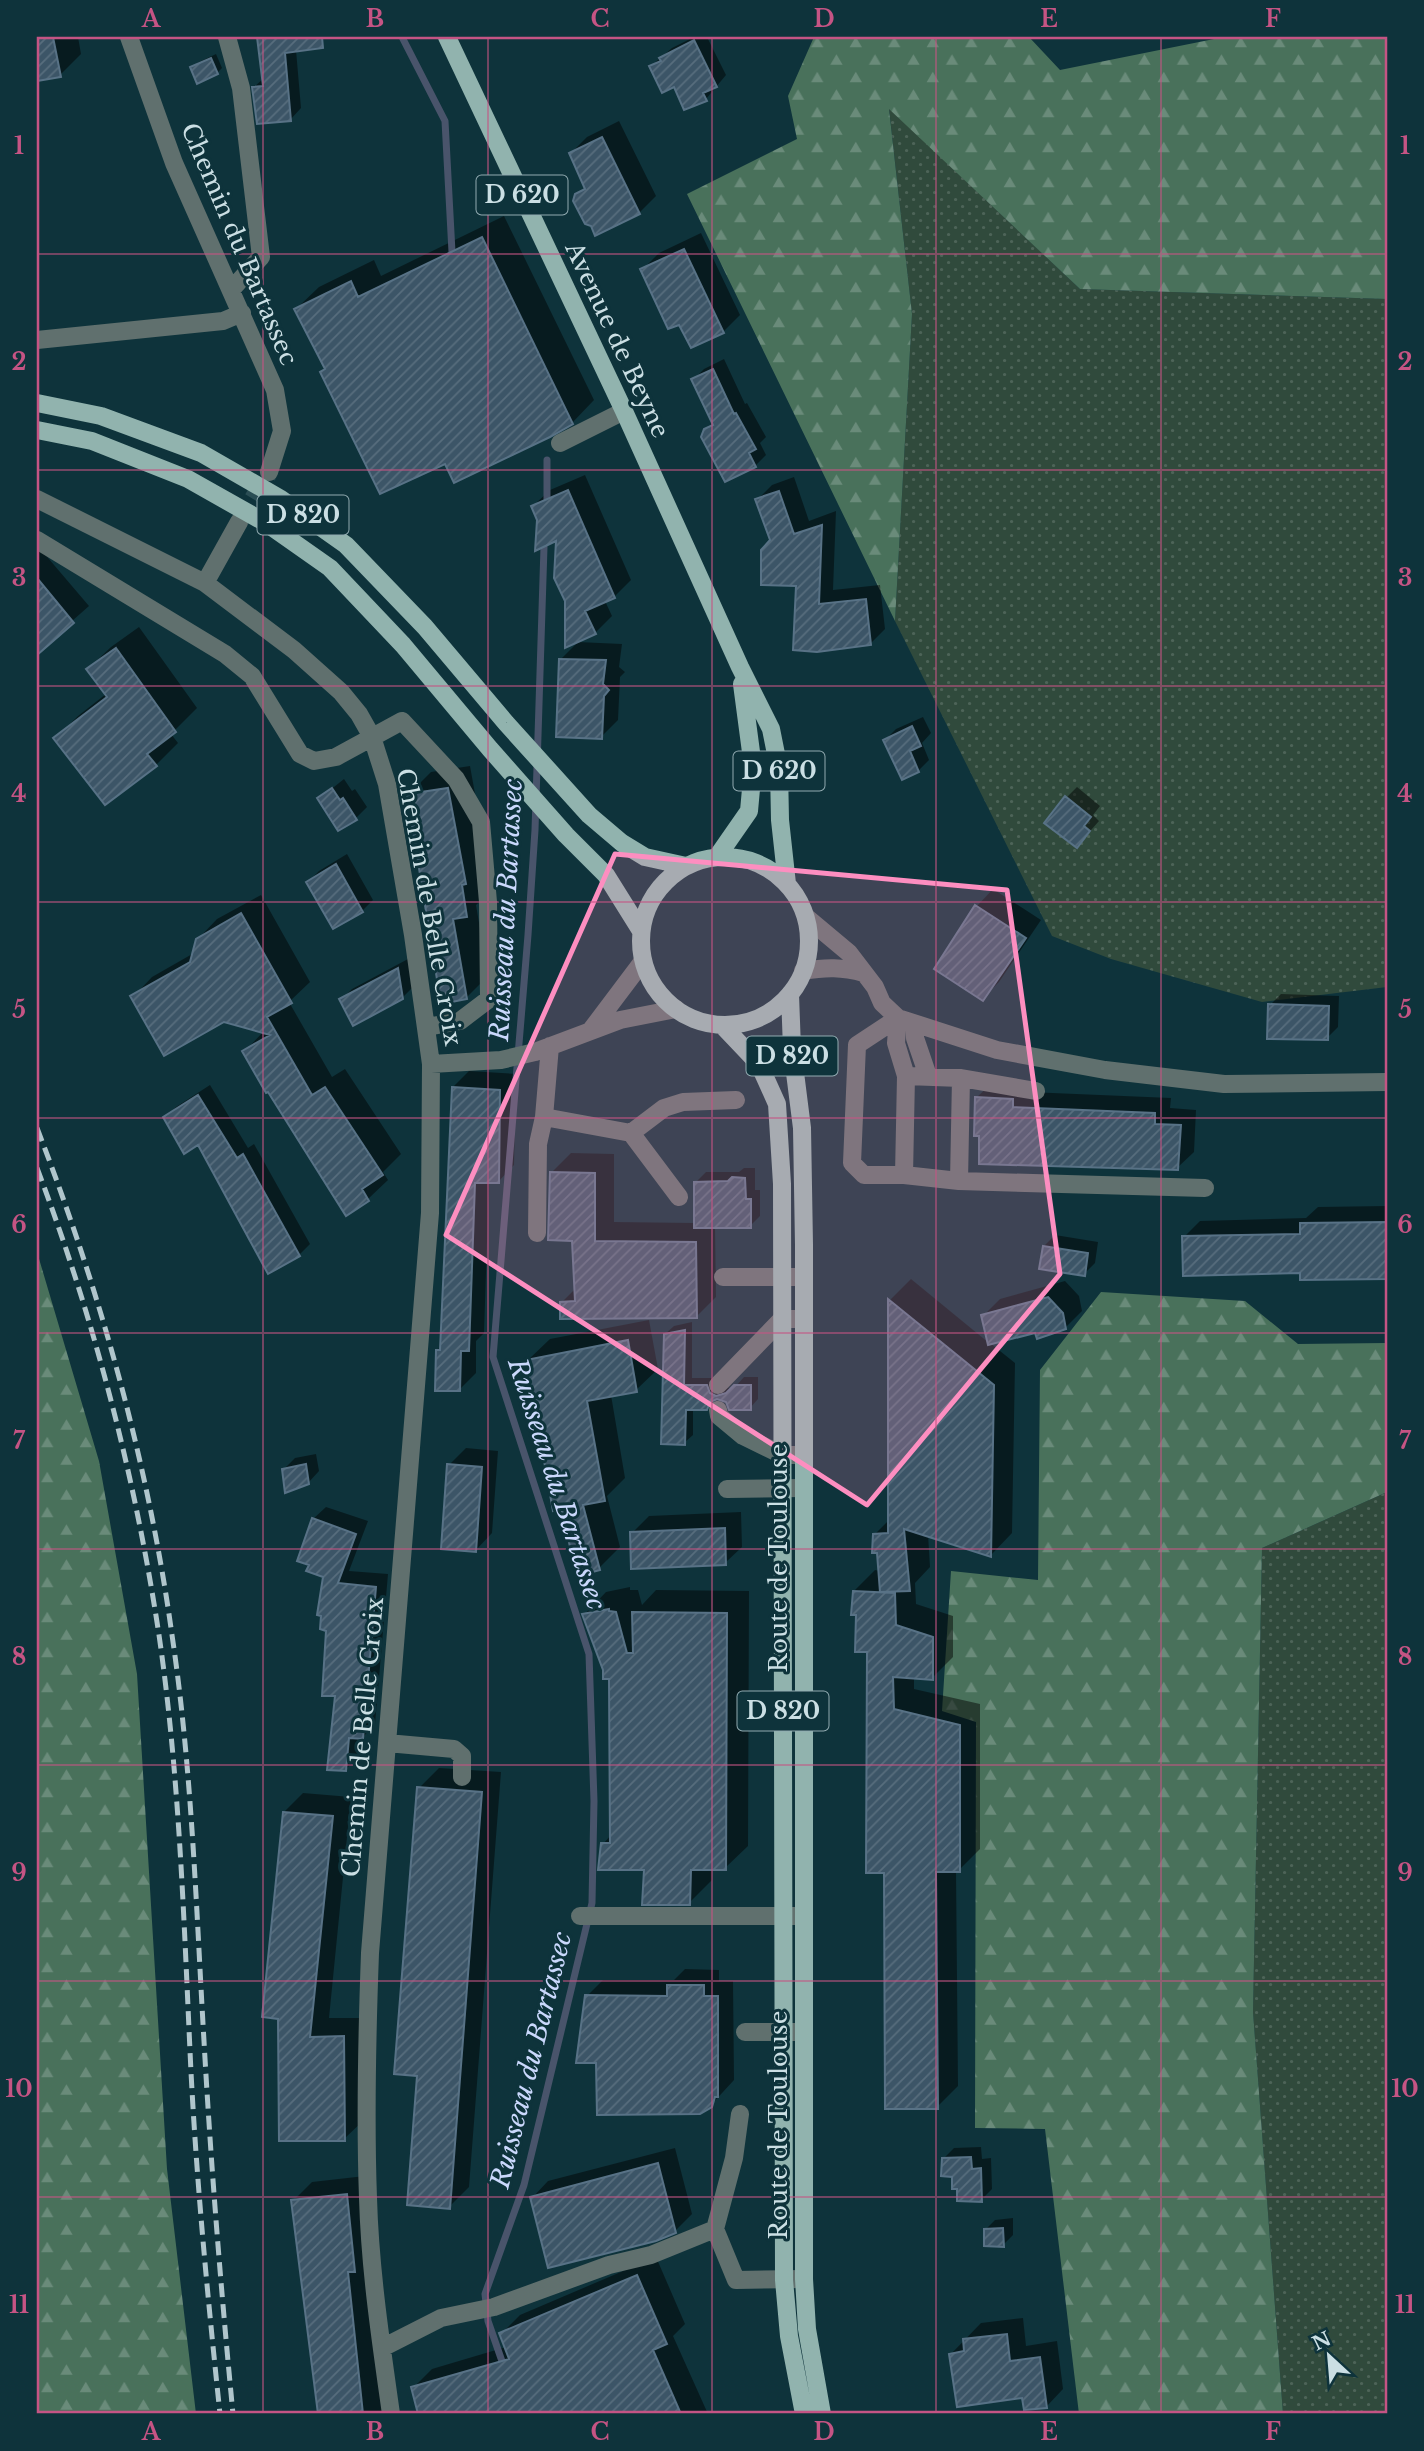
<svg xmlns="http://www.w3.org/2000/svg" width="1424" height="2451" font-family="'Libre Baskerville',serif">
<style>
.grass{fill:url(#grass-dots)}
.forest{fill:url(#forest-firs)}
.shadow{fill:#0007}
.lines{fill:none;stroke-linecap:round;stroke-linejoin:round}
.stream{stroke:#49546b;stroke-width:7}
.building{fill:url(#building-hatch);stroke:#587286;stroke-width:2}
.minor-tunnel{stroke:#2a4d54;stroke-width:18;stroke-dasharray:18 9;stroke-linecap:butt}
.minor{stroke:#60706e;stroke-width:18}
.major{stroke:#91b3ae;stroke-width:18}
.rail{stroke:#b0c6cc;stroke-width:5;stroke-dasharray:14 7;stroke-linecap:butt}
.marked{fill:#fd8ec0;fill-opacity:0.2;stroke:#fd8ec0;stroke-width:5;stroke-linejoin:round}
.grid{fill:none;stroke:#c55484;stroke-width:2;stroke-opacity:0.55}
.labels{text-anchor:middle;stroke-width:6;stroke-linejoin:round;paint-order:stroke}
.shield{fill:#0e333b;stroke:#92abb1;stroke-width:2}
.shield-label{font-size:23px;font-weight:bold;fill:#cbdfe4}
.street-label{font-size:24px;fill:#cbdfe4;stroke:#0e333b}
.water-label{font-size:26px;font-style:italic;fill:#cad8fc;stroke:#0e333b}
.neatline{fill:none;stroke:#c55484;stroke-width:2.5}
.grid-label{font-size:23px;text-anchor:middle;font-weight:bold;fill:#c55484}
</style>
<defs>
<pattern id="grass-dots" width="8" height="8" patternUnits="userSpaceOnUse" patternTransform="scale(1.75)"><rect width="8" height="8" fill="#304a3c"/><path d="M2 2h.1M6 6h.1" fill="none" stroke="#4d6458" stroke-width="1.8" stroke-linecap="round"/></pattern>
<pattern id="forest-firs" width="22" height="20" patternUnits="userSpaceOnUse" patternTransform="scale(1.75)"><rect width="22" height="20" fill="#49715b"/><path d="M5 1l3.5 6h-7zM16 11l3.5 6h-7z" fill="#6a8b7a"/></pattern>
<pattern id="building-hatch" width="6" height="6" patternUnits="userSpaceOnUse" patternTransform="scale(1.75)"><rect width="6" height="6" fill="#3c5567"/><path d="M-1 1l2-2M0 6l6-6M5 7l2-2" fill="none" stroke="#576d7d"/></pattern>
</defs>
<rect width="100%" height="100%" fill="#0e333b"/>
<path class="grass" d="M 889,108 L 1080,289 L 1387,299 L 1387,987 L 1262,1002 L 1111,959 L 1052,936 L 895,621 L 912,314 Z
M 1387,1492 L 1387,2414 L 1283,2414 L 1253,2012 L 1262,1548 Z"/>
<path class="forest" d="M 814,37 L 1029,37 L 1060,70 L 1224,37 L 1387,37 L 1387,299 L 1080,289 L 889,109 L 912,314 L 895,621 L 687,194 L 797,139 L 788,96 Z
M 37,1252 L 99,1461 L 137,1674 L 167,2169 L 196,2414 L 37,2414 Z
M 1101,1292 L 1245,1301 L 1298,1344 L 1387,1343 L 1387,1492 L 1262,1548 L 1253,2012 L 1283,2414 L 1079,2414 L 1045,2129 L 975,2128 L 976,1722 L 942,1711 L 951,1571 L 1038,1580 L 1040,1370 Z"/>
<path class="shadow" d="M 37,37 L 78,37 L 81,54 L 60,75 L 37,80 Z
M 258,37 L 320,37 L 309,48 L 296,50 L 301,108 L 290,120 L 254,87 L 264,78 Z
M 694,37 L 707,37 L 726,75 L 706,99 L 675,85 L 651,66 L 672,48 Z
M 216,54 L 222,68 L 217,73 L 192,68 L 197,63 Z
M 619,121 L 656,196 L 639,213 L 596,233 L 577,195 L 586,186 L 571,153 L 587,137 Z
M 504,216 L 594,400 L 572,423 L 445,461 L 326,368 L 296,309 L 319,287 L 374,260 L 381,276 Z
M 701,233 L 740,315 L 723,332 L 680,323 L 642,270 L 659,253 Z
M 724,359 L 745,404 L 747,403 L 766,437 L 760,443 L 766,455 L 755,466 L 706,430 L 714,422 L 693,380 L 704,369 Z
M 585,475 L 631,580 L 614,597 L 605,601 L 612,616 L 595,633 L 567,600 L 558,538 L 539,520 L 533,506 L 550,490 Z
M 794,477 L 809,521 L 836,511 L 833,590 L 880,585 L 885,629 L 870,644 L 817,649 L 798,585 L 772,541 L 757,500 L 772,485 Z
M 37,545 L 89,606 L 37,652 Z
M 139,627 L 197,708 L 171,734 L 178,743 L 156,765 L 56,738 L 78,716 L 106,694 L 88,669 L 111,647 Z
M 578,642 L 622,644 L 619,667 L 625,672 L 620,677 L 618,720 L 601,737 L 561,659 Z
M 923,717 L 931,733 L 922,743 L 929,760 L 918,771 L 885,740 L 896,729 Z
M 470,766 L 487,860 L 489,893 L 476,905 L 488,976 L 466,998 L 409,794 L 431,772 Z
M 344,779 L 352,791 L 355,789 L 367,807 L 356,818 L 319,799 Z
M 1077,787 L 1100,806 L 1093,815 L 1099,821 L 1077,846 L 1067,797 Z
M 347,854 L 373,900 L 362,911 L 334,927 L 308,882 L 319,871 Z
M 993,889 L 1041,920 L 999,982 L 982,999 L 936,968 L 977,906 Z
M 261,895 L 310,982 L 289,1002 L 332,1077 L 345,1069 L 401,1154 L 383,1172 L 388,1180 L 368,1199 L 346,1213 L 244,1052 L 264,1031 L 133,997 L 152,977 L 194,953 L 197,940 L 217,919 Z
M 408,959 L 413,987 L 402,998 L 341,1000 L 352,989 Z
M 1281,994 L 1339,996 L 1338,1027 L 1327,1038 L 1270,1005 Z
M 469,1071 L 516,1074 L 514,1165 L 498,1182 L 489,1181 L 484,1333 L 476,1341 L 476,1373 L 460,1389 L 437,1350 L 442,1346 L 453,1087 Z
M 993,1082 L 1029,1092 L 1171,1098 L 1170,1108 L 1196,1110 L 1194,1152 L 1177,1168 L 981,1134 L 976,1098 Z
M 210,1085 L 248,1148 L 254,1144 L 310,1244 L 299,1255 L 198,1143 L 165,1118 L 176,1107 Z
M 571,1153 L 614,1154 L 614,1222 L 696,1223 L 696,1182 L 706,1172 L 739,1172 L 744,1168 L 755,1168 L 755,1190 L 760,1190 L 760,1216 L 750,1226 L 715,1226 L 716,1297 L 697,1316 L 561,1303 L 576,1288 L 574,1239 L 551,1173 Z
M 1387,1206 L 1387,1277 L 1302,1278 L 1302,1271 L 1184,1237 L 1200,1221 L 1306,1218 L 1318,1207 Z
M 1055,1235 L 1098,1242 L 1095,1263 L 1084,1274 L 1044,1246 Z
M 911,1279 L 989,1343 L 983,1316 L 1000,1299 L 1065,1281 L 1079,1296 L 1082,1311 L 1065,1328 L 1036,1331 L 990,1343 L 1015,1363 L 1012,1533 L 991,1555 L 928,1534 L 930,1567 L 915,1583 L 916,1604 L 953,1616 L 953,1657 L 932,1678 L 914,1677 L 914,1689 L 980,1704 L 980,1849 L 959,1870 L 956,1870 L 958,2086 L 937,2107 L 885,1871 L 869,1650 L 858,1614 L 854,1591 L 875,1570 L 880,1571 L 874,1535 L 889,1520 L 890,1300 Z
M 649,1320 L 658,1369 L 636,1390 L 611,1395 L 625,1478 L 607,1496 L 620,1547 L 599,1568 L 528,1360 L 550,1339 Z
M 692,1322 L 692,1378 L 715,1378 L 725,1389 L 736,1386 L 744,1377 L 758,1377 L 758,1399 L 750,1408 L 716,1397 L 706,1408 L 693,1408 L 693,1435 L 684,1443 L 665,1334 L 674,1326 Z
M 466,1448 L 498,1451 L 492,1533 L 476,1550 L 449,1465 Z
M 316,1454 L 319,1471 L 308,1483 L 284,1469 L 295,1458 Z
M 326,1507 L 368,1521 L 349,1571 L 388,1574 L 375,1724 L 363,1737 L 360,1737 L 358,1757 L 345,1770 L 328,1630 L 325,1576 L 311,1564 L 313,1519 Z
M 741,1512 L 742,1547 L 725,1563 L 632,1533 L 649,1516 Z
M 630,1587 L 630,1590 L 638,1590 L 642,1605 L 656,1590 L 749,1591 L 748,1846 L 725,1868 L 712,1868 L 712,1880 L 689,1903 L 646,1868 L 603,1844 L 611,1835 L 610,1677 L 605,1670 L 584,1615 L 606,1592 Z
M 439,1768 L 501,1772 L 469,2187 L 449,2207 L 419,1788 Z
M 303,1793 L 351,1797 L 329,2018 L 363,2018 L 364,2120 L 344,2139 L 281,2140 L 284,1812 Z
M 685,1969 L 719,1970 L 719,1981 L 733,1981 L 734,2080 L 711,2105 L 598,2061 L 587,1996 L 603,1980 L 674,1980 Z
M 981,2147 L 982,2159 L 991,2158 L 992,2189 L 981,2200 L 958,2188 L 954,2175 L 943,2159 L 954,2148 Z
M 675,2148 L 692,2214 L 675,2231 L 532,2198 L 548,2181 Z
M 365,2176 L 384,2414 L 320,2414 L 293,2201 L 312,2182 Z
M 1013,2218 L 1013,2235 L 1003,2245 L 985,2230 L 995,2220 Z
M 656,2257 L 685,2324 L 673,2336 L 708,2414 L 552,2414 L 543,2396 L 531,2401 L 536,2414 L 420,2414 L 413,2388 L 432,2369 L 506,2347 L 501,2334 L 520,2315 Z
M 1023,2318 L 1026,2346 L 1057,2341 L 1063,2389 L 1047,2406 L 1024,2396 L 950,2355 L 981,2323 Z"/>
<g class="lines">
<path class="stream" d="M 402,37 L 445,121 L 452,252
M 547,460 L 547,499
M 504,2367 L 488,2321 L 485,2294 L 524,2185 L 592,1903 L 594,1801 L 589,1654 L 493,1357 L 528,935 L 535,830 L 544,547"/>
</g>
<path class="building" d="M 37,37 L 53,37 L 61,77 L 37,81 Z
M 257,37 L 322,37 L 323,48 L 285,53 L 291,121 L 257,124 L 252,87 L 263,86 Z
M 694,40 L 717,87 L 703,93 L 707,101 L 684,110 L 674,87 L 662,93 L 649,66 L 661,61 L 659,58 Z
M 211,58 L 218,74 L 197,84 L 190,67 Z
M 602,137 L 640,214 L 595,236 L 591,226 L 585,224 L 573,201 L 575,194 L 585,189 L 569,153 Z
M 482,237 L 573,424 L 550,437 L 454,483 L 445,464 L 380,494 L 320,372 L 325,369 L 294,309 L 351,281 L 358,297 Z
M 684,249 L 724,333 L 691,348 L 679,325 L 668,329 L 640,269 Z
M 713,369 L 734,414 L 736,413 L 756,449 L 749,453 L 756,467 L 725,482 L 701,437 L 704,429 L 713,425 L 691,379 Z
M 568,490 L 615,598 L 585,611 L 596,634 L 565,648 L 565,601 L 554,578 L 556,541 L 535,551 L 537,520 L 531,506 Z
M 779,491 L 794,534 L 822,525 L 819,604 L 866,599 L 871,645 L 817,652 L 793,650 L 796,586 L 761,585 L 761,550 L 770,540 L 755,499 Z
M 37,578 L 74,623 L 37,655 Z
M 116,648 L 176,732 L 147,754 L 157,766 L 105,805 L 53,738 L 107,697 L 86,669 Z
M 559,659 L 606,660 L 603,684 L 609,690 L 604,696 L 602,739 L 556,737 Z
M 912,726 L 921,746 L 910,751 L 919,772 L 902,780 L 883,740 Z
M 332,788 L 340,800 L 343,798 L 357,820 L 338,831 L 317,798 Z
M 448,788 L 466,884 L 462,885 L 467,917 L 453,919 L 467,999 L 441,1004 L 407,794 Z
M 1065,796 L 1091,817 L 1084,826 L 1090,831 L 1077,848 L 1044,823 Z
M 336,864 L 363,912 L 333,929 L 306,882 Z
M 975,905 L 1026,938 L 983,1001 L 934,969 Z
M 241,913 L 292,1003 L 267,1017 L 312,1095 L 325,1087 L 383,1175 L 362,1189 L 369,1201 L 346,1216 L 268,1092 L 266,1093 L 242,1051 L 270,1035 L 224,1022 L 164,1056 L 130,996 L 190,962 L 196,939 Z
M 398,968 L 403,999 L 353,1026 L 339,999 Z
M 1268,1004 L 1329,1006 L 1328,1040 L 1267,1039 Z
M 452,1087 L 500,1090 L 499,1183 L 475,1183 L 469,1351 L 461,1351 L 460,1391 L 435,1391 L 436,1350 L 440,1350 Z
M 198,1095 L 237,1158 L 243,1154 L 300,1256 L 268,1274 L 198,1145 L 184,1154 L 163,1117 Z
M 975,1097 L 1013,1099 L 1013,1107 L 1155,1113 L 1155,1124 L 1181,1125 L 1178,1170 L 979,1164 L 979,1136 L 974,1136 Z
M 550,1172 L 595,1173 L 595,1241 L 696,1242 L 697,1318 L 560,1319 L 560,1302 L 575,1301 L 572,1241 L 548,1240 Z
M 732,1177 L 745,1178 L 746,1199 L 751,1199 L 751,1228 L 694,1228 L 694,1182 L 728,1181 Z
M 1387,1222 L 1387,1279 L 1300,1280 L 1300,1273 L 1183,1276 L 1182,1236 L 1300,1234 L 1300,1223 Z
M 1043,1246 L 1088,1253 L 1085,1276 L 1039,1269 Z
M 1048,1297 L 1063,1313 L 1066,1329 L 1037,1339 L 1035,1333 L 988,1345 L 981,1315 Z
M 888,1299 L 994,1385 L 991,1557 L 904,1529 L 910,1591 L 880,1592 L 877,1553 L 872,1553 L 873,1534 L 888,1533 Z
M 685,1330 L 684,1385 L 707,1385 L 710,1393 L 716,1396 L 726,1393 L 734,1385 L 751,1385 L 751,1410 L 729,1410 L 726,1402 L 717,1399 L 710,1402 L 707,1410 L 686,1410 L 685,1445 L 661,1444 L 664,1334 Z
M 628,1340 L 637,1392 L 587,1401 L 605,1501 L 583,1505 L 600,1570 L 577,1576 L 561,1509 L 553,1511 L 526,1360 Z
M 306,1464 L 309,1484 L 285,1493 L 282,1469 Z
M 447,1464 L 482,1467 L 476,1552 L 441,1549 Z
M 312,1518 L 356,1534 L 338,1583 L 376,1587 L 363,1739 L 349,1738 L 346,1771 L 327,1770 L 335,1696 L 322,1696 L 326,1631 L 320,1629 L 321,1616 L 317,1615 L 323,1577 L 306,1571 L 309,1565 L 297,1561 Z
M 725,1528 L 726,1565 L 631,1569 L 630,1532 Z
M 853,1591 L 895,1593 L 896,1625 L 933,1637 L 933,1680 L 893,1677 L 894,1709 L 960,1725 L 960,1872 L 936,1872 L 938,2109 L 885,2109 L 884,1873 L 866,1873 L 867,1652 L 855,1652 L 856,1615 L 851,1615 Z
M 609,1609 L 609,1611 L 616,1612 L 627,1653 L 633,1653 L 632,1612 L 727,1613 L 726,1870 L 691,1870 L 690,1905 L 642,1905 L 644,1870 L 598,1870 L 601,1843 L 610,1843 L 609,1679 L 603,1679 L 603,1670 L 582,1614 Z
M 417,1787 L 482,1792 L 450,2209 L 407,2205 L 417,2076 L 394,2074 Z
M 283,1812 L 333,1816 L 310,2037 L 344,2036 L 345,2141 L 279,2141 L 278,2019 L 262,2017 Z
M 667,1985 L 704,1985 L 704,1996 L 718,1996 L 718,2097 L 715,2097 L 712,2107 L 700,2114 L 597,2115 L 596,2063 L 576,2063 L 585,1995 L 667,1996 Z
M 971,2157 L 972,2169 L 981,2168 L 982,2202 L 957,2201 L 957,2189 L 952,2189 L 952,2177 L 941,2176 L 942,2158 Z
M 658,2163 L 676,2233 L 656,2241 L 548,2268 L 530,2197 Z
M 347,2194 L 355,2272 L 348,2272 L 363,2414 L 318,2414 L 291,2200 Z
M 1003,2228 L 1004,2247 L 984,2246 L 984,2229 Z
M 637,2275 L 667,2344 L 653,2350 L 681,2414 L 418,2414 L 411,2387 L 509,2359 L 499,2333 Z
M 1007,2334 L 1010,2361 L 1040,2357 L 1047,2408 L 1024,2410 L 1022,2398 L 957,2407 L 949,2354 L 964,2351 L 963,2339 Z"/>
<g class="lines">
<path class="minor-tunnel" d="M 239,522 L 268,474"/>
<path class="minor" d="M 129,37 L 174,163 L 275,390 L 282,431 L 269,472
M 227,37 L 241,88 L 261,257 L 231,290
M 37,340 L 223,321 L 242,313
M 560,443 L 624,411
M 37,499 L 205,583 L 294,650 L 341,692 L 359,714 L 372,737 L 387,784 L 413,935 L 431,1064 L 430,1213 L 370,1953 C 367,2034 365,2116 368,2198 C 370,2270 381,2343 391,2414
M 37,540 L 225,654 L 252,676 L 300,754 L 314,761 L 336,757 L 402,721 L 456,779 L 481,822 L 488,902 L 489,999 L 460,1021 L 427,1027
M 205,583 L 239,522
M 806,917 L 849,953 L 875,987 L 882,1003 L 898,1018 L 997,1050 L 1105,1070 L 1224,1084 L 1387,1082
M 803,971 C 826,967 842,967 864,973
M 898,1018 L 857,1045 L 852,1163 L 864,1175 L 904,1175 L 959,1181 L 961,1078
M 898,1018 L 896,1043 L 906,1076 L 904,1175
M 915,1025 L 915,1038 L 928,1076
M 591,1030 L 643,961
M 550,1046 L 544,1117 L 631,1133 L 679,1197
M 431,1064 L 501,1060 L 535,1052 L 620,1020 L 676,1009
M 906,1076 L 961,1078 L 1036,1091
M 631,1133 L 664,1108 L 683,1102 L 736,1100
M 959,1181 L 1205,1188
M 537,1233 L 538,1144 L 544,1117
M 723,1277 L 803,1277
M 718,1385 L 782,1319 L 804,1319
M 718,1410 L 719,1416 L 743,1436 L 782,1455 L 803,1455
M 727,1489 L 803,1488
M 387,1743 L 454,1749 L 462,1756 L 462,1777
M 580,1916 L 804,1916
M 745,2032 L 803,2032
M 740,2114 L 734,2158 L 715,2229 L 736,2280 L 804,2279
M 382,2348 L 441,2318 L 494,2307 L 609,2265 L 651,2255 L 715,2229"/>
<path class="major" d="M 447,37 L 624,411 L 740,667 L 771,729 L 779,769 L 780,820 L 787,884
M 37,403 L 101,416 L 201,453 L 281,499 L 346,545 L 425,627 L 506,723 L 589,815 L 622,843 L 645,857 L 686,866
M 37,430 L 92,441 L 188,479 L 266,523 L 330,568 L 403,645 L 490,749 L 566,835 L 606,875 L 641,931
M 717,857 L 749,811 L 753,767 L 742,684
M641 941a84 84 0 1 1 168 0a84 84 0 1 1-168 0Z
M 790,994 L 792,1049 L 802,1128 L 804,1245 L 804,2279 L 807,2329 L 822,2414
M 722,1025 L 759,1064 L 777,1104 L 782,1184 L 784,2280 L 789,2336 L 804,2414"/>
<path class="rail" d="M 37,1128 C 100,1291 148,1462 172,1635 C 192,1769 196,1906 204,2041 C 211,2166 221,2290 233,2414
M 37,1168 C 94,1318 135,1476 159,1635 C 180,1779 184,1927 191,2072 C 197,2187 208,2300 220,2414"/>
</g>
<path class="marked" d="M 615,854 L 1007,890 L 1060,1274 L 867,1505 L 446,1235 Z"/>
<path class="grid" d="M 263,37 L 263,2414M 488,37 L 488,2414M 712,37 L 712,2414M 936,37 L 936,2414M 1161,37 L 1161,2414M 37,254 L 1387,254M 37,470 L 1387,470M 37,686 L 1387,686M 37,902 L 1387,902M 37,1118 L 1387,1118M 37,1333 L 1387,1333M 37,1549 L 1387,1549M 37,1765 L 1387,1765M 37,1981 L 1387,1981M 37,2197 L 1387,2197"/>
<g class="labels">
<g class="shield">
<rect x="476.5" y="175.5" width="91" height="39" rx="5"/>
<rect x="257.5" y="495.5" width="91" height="39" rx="5"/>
<rect x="733.5" y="751.5" width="91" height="39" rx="5"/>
<rect x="746.5" y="1036.5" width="91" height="39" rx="5"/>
<rect x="737.5" y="1691.5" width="91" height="39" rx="5"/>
</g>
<g class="shield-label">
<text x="522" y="203">D 620</text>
<text x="303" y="523">D 820</text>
<text x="779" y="779">D 620</text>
<text x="792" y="1064">D 820</text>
<text x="783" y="1719">D 820</text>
</g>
<g class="street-label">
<text transform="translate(239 244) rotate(67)" y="8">Chemin du Bartassec</text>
<text transform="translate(617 340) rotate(65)" y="8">Avenue de Beyne</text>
<text transform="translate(429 907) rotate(80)" y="8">Chemin de Belle Croix</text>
<text transform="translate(779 1558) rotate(-90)" y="8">Route de Toulouse</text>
<text transform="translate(363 1737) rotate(-85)" y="8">Chemin de Belle Croix</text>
<text transform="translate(779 2125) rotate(-90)" y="8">Route de Toulouse</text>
</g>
<g class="water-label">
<text transform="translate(506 910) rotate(-87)" y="9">Ruisseau du Bartassec</text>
<text transform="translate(557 1484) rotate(72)" y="9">Ruisseau du Bartassec</text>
<text transform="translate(531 2060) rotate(-76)" y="9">Ruisseau du Bartassec</text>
</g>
</g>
<rect width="1424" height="2451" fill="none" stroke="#0e333b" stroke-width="77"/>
<g transform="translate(1329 2356) rotate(334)" stroke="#0e333b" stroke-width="5" paint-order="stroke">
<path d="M0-5L12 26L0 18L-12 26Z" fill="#cbdfe4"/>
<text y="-10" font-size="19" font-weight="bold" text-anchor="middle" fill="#cbdfe4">N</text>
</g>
<rect x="38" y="38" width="1348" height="2374" class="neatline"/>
<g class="grid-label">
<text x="151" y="27">A</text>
<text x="375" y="27">B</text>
<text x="600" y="27">C</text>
<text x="824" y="27">D</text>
<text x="1049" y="27">E</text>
<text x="1273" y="27">F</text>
<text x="19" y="154">1</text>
<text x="1405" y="154">1</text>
<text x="19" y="370">2</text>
<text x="1405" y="370">2</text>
<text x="19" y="586">3</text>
<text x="1405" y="586">3</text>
<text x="19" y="802">4</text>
<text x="1405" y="802">4</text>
<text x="19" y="1018">5</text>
<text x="1405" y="1018">5</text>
<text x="19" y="1233">6</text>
<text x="1405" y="1233">6</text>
<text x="19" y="1449">7</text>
<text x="1405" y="1449">7</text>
<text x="19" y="1665">8</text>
<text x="1405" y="1665">8</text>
<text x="19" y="1881">9</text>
<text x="1405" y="1881">9</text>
<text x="19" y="2097">10</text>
<text x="1405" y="2097">10</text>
<text x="19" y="2313">11</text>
<text x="1405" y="2313">11</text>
<text x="151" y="2440">A</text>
<text x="375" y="2440">B</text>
<text x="600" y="2440">C</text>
<text x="824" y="2440">D</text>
<text x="1049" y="2440">E</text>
<text x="1273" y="2440">F</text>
</g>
</svg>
